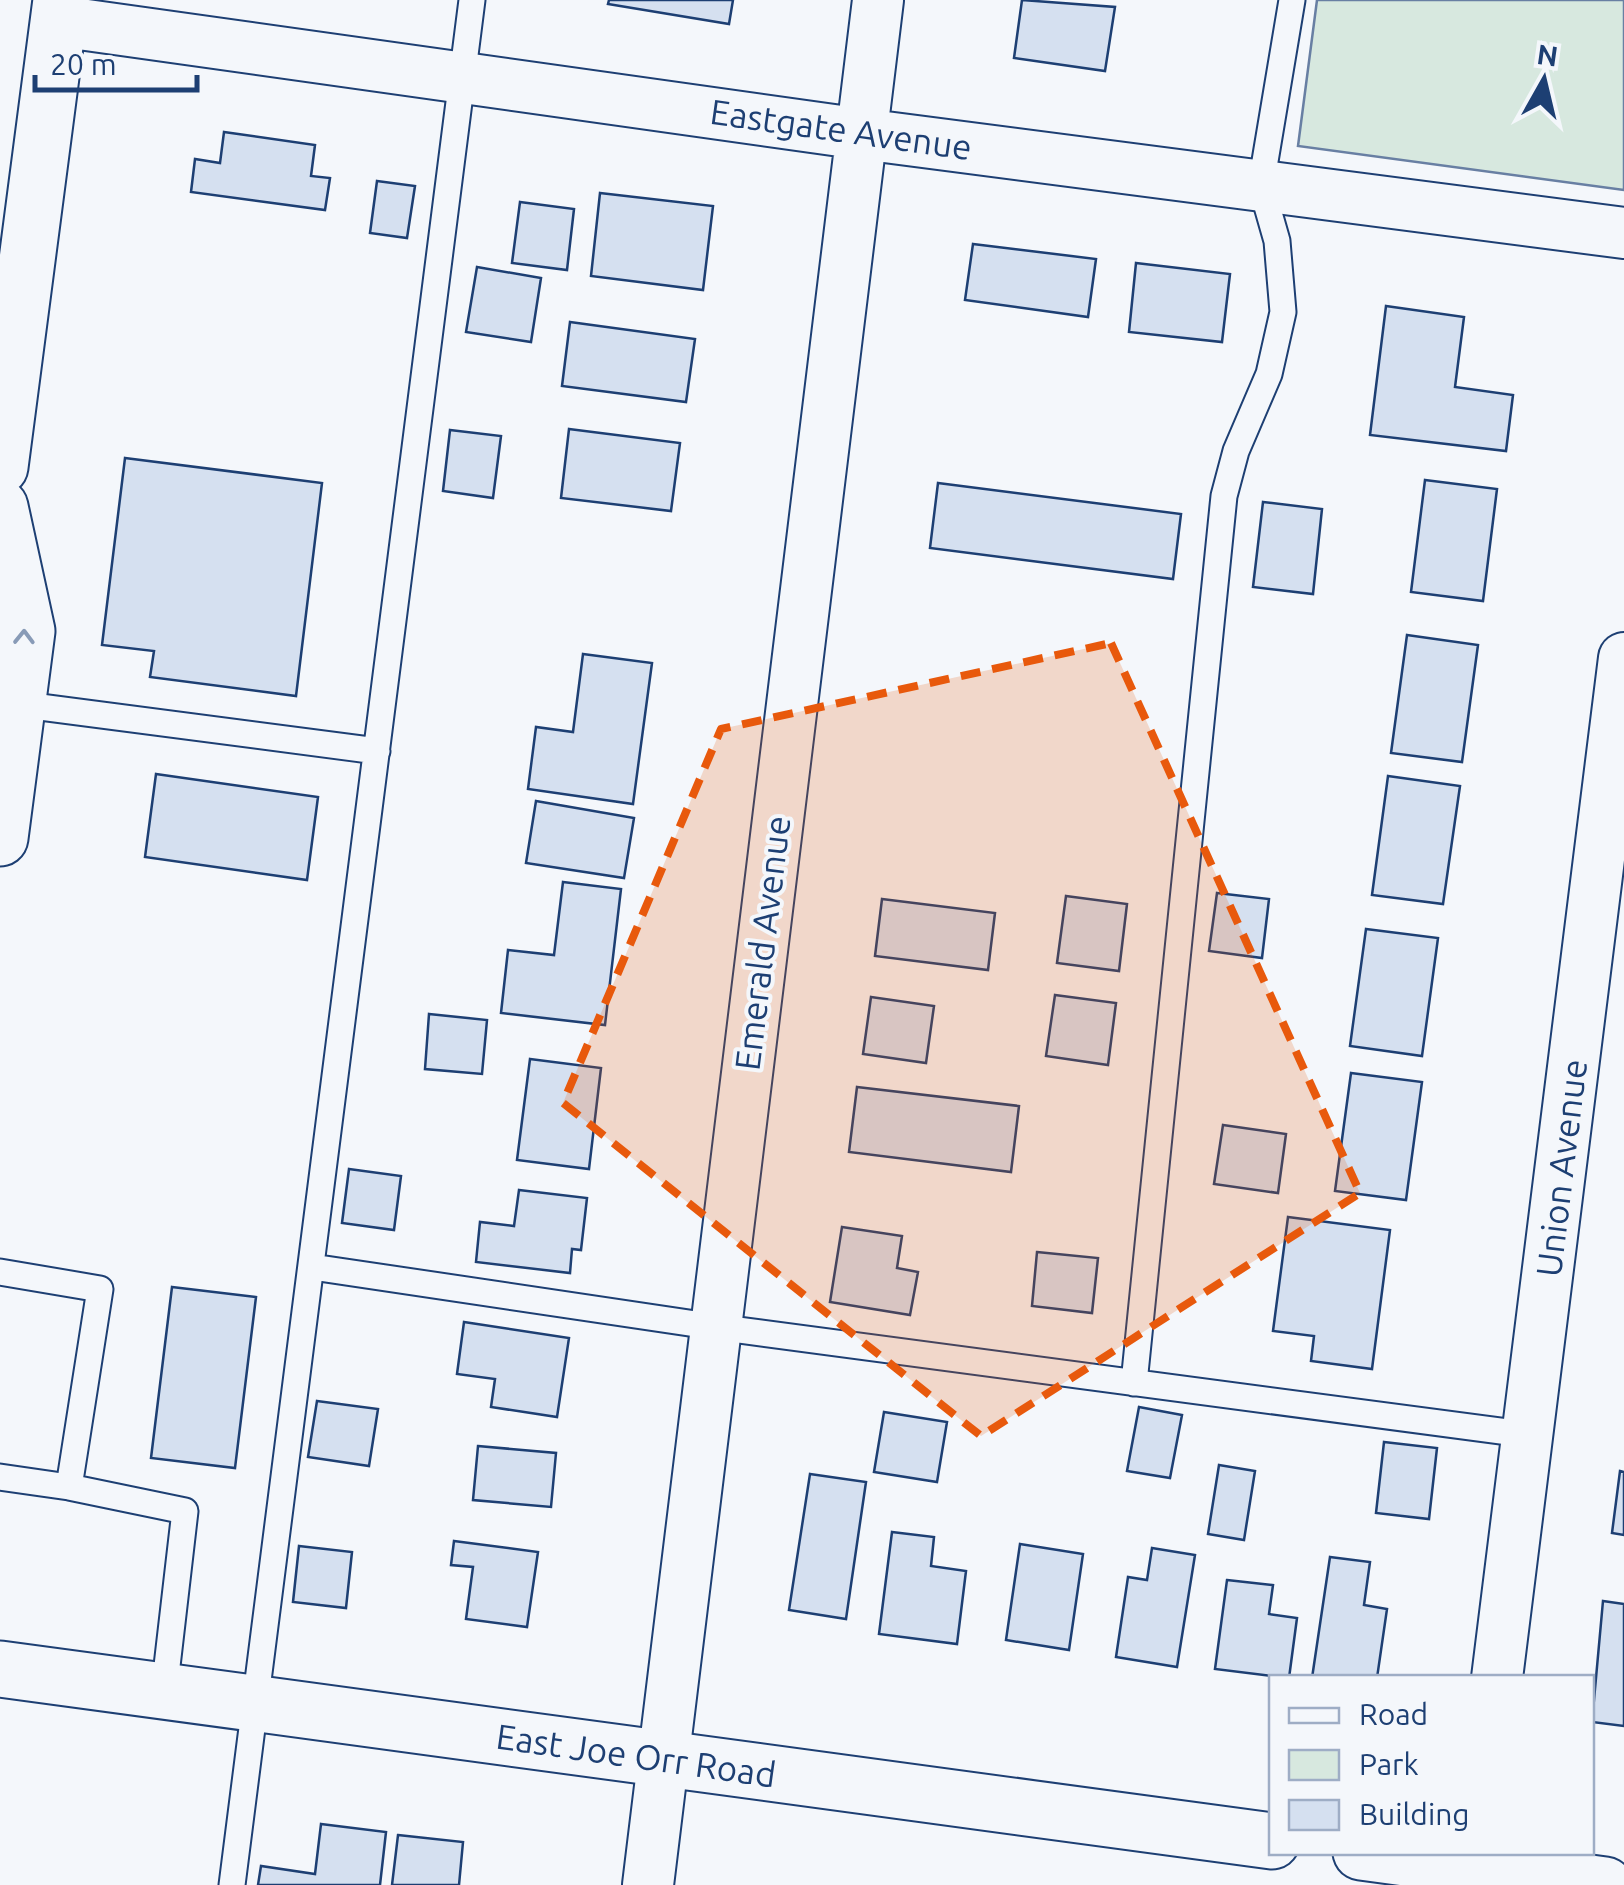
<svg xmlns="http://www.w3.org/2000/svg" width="1624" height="1885" font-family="Ubuntu,sans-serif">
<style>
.green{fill:#d7e8df;stroke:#687fa3;stroke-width:2.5}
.building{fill:#d5e0f0;stroke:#1d3f73;stroke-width:2.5}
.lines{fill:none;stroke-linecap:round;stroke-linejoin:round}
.lane-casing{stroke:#1d3f73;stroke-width:29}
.street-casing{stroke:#1d3f73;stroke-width:54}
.secondary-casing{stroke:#1d3f73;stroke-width:59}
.primary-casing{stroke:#1d3f73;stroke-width:59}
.lane{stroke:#f4f7fb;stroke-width:25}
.street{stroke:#f4f7fb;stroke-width:50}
.secondary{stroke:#f4f7fb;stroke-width:55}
.primary{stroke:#f4f7fb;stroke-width:55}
.oneway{stroke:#889bb7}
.marked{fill:#e8590c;fill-opacity:0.2;stroke:#e8590c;stroke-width:8;stroke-dasharray:20 12;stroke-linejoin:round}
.labels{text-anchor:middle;stroke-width:8;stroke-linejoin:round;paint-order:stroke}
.street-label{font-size:35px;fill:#1d3f73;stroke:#f4f7fb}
</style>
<rect width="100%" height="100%" fill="#f4f7fb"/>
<path class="green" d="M 1317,0 L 1624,0 L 1624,190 L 1298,146 Z"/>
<path class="building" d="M 609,0 L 733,0 L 729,24 L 608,4 Z
M 1022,0 L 1115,7 L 1105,71 L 1014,58 Z
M 224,132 L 315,145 L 311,176 L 330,178 L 325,210 L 191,192 L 195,159 L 220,163 Z
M 377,181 L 415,186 L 407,238 L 370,233 Z
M 600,193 L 713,206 L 703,290 L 591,276 Z
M 520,202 L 574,209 L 567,270 L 512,263 Z
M 973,244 L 1096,259 L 1088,317 L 965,300 Z
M 1136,263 L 1230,274 L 1222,342 L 1129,332 Z
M 477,267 L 541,278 L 531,342 L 466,332 Z
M 1386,306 L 1464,317 L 1455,387 L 1513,395 L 1506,451 L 1370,435 Z
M 570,322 L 695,339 L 686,402 L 562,386 Z
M 569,429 L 680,443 L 671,511 L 561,498 Z
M 450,430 L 501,436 L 493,498 L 443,491 Z
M 125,458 L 322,483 L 296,696 L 150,677 L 154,651 L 102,645 Z
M 1425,480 L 1497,489 L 1483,601 L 1411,592 Z
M 938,483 L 1181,514 L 1173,579 L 930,548 Z
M 1263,502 L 1322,509 L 1313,594 L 1253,587 Z
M 1407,635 L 1478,645 L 1462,762 L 1391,753 Z
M 583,654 L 652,663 L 633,804 L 528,789 L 536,727 L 573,732 Z
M 156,774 L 318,797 L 307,880 L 145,857 Z
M 1388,776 L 1460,786 L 1443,904 L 1372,895 Z
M 536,801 L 634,818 L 624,878 L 526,863 Z
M 563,882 L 621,889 L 605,1025 L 501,1013 L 508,950 L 554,955 Z
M 1217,893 L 1269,899 L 1262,958 L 1209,951 Z
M 1066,896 L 1127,904 L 1119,971 L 1057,963 Z
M 882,899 L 995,913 L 988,970 L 875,956 Z
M 1366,929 L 1438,938 L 1422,1056 L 1350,1046 Z
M 1055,995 L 1116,1003 L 1108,1065 L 1046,1056 Z
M 871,997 L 934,1006 L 926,1063 L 863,1054 Z
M 429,1014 L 487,1020 L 482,1074 L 425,1069 Z
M 530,1059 L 601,1068 L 589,1169 L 517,1160 Z
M 1351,1073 L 1422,1082 L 1406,1200 L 1335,1191 Z
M 857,1087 L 1019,1106 L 1011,1172 L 849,1152 Z
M 1223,1125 L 1286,1134 L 1278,1193 L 1214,1184 Z
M 349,1169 L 401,1176 L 394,1230 L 342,1223 Z
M 519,1190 L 587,1198 L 581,1250 L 572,1249 L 570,1273 L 476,1262 L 480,1222 L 514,1226 Z
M 1288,1217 L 1390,1230 L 1372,1369 L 1311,1361 L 1314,1336 L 1273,1331 Z
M 842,1227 L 902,1236 L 897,1268 L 918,1272 L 910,1315 L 830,1302 Z
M 1037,1252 L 1098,1258 L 1092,1313 L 1032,1306 Z
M 172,1287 L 256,1297 L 235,1468 L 151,1458 Z
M 464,1322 L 569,1338 L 557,1417 L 491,1407 L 495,1379 L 457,1374 Z
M 317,1401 L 378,1409 L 369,1466 L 308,1457 Z
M 1139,1407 L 1182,1415 L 1170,1478 L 1127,1471 Z
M 884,1412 L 947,1422 L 937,1482 L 874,1472 Z
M 1384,1442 L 1437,1448 L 1429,1519 L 1376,1513 Z
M 478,1446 L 556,1453 L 551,1507 L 473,1500 Z
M 1219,1465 L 1255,1471 L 1244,1540 L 1208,1534 Z
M 1620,1471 L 1624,1472 L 1624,1535 L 1612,1533 Z
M 810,1474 L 866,1482 L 846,1619 L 789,1610 Z
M 892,1532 L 934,1537 L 931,1566 L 966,1571 L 957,1644 L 879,1634 Z
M 454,1541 L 538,1552 L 527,1627 L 466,1619 L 473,1567 L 451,1565 Z
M 1020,1544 L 1083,1554 L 1069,1650 L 1006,1640 Z
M 299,1546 L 352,1552 L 346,1608 L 293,1602 Z
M 1152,1548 L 1195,1555 L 1177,1667 L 1116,1657 L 1128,1577 L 1147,1580 Z
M 1330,1557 L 1370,1562 L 1364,1605 L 1387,1609 L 1377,1678 L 1312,1678 Z
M 1227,1580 L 1273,1585 L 1269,1614 L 1297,1618 L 1289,1678 L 1215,1669 Z
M 1603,1601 L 1624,1604 L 1624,1726 L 1592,1722 Z
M 321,1824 L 386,1832 L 380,1885 L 258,1885 L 261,1866 L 315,1874 Z
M 398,1835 L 463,1842 L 459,1885 L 392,1885 Z"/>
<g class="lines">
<g class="lane-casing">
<path id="lane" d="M 17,704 L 377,751
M 312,1267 L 716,1327 L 1530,1435
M 0,1272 L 100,1289 L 69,1487 L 185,1511 L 164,1692
M 1134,1383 L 1224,496 L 1236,451 L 1269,374 L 1283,312 L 1277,241 L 1261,185 L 1292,0
M 0,1477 L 69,1487
M 232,1885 L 472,0"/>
</g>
<g class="street-casing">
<path id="street" d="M 58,21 L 862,134 L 1624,233
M 1497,1678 L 1624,658
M 648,1885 L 878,0"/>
</g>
<g class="secondary-casing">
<path id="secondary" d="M 0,1669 L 1272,1841
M 1361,1852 L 1605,1885"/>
</g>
<g class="primary-casing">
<path id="primary" d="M 0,467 L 61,0
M 0,507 L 27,631 L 0,838"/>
</g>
<use href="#lane" class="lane"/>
<use href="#street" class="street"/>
<use href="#secondary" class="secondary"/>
<use href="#primary" class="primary"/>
</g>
<defs><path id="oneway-chevron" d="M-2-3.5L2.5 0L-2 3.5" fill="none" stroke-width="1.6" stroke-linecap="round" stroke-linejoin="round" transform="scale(2.5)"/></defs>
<use class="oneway" href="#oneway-chevron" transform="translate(24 637) rotate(-89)"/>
<path class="marked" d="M 1111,643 L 1360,1193 L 981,1436 L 563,1103 L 721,729 Z"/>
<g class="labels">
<g class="street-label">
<text transform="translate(841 130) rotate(8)" y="12">Eastgate Avenue</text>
<text transform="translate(763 943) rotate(-83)" y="12">Emerald Avenue</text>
<text transform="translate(1562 1168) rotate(-83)" y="12">Union Avenue</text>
<text transform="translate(636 1756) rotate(8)" y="12">East Joe Orr Road</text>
</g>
</g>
<rect x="1269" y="1675" width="325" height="180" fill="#f4f7fb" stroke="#9eadc5" stroke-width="2.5"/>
<rect x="1289" y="1708" width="50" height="15" fill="#f4f7fb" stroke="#9eadc5" stroke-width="2.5"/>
<text x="1359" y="1725" font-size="30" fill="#1d3f73">Road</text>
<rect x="1289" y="1750" width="50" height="30" fill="#d7e8df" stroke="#9eadc5" stroke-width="2.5"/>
<text x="1359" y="1775" font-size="30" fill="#1d3f73">Park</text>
<rect x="1289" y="1800" width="50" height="30" fill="#d5e0f0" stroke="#9eadc5" stroke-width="2.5"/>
<text x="1359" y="1825" font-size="30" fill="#1d3f73">Building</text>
<g transform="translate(1544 80) rotate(8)" stroke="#f4f7fb" stroke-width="8" paint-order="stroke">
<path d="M0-8L18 38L0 25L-18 38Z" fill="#1d3f73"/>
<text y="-15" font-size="28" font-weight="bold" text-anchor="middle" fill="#1d3f73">N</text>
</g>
<path d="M35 75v15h162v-15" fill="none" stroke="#1d3f73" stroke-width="5"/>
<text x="50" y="75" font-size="30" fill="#1d3f73" stroke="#f4f7fb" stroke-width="8" paint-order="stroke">20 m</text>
</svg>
